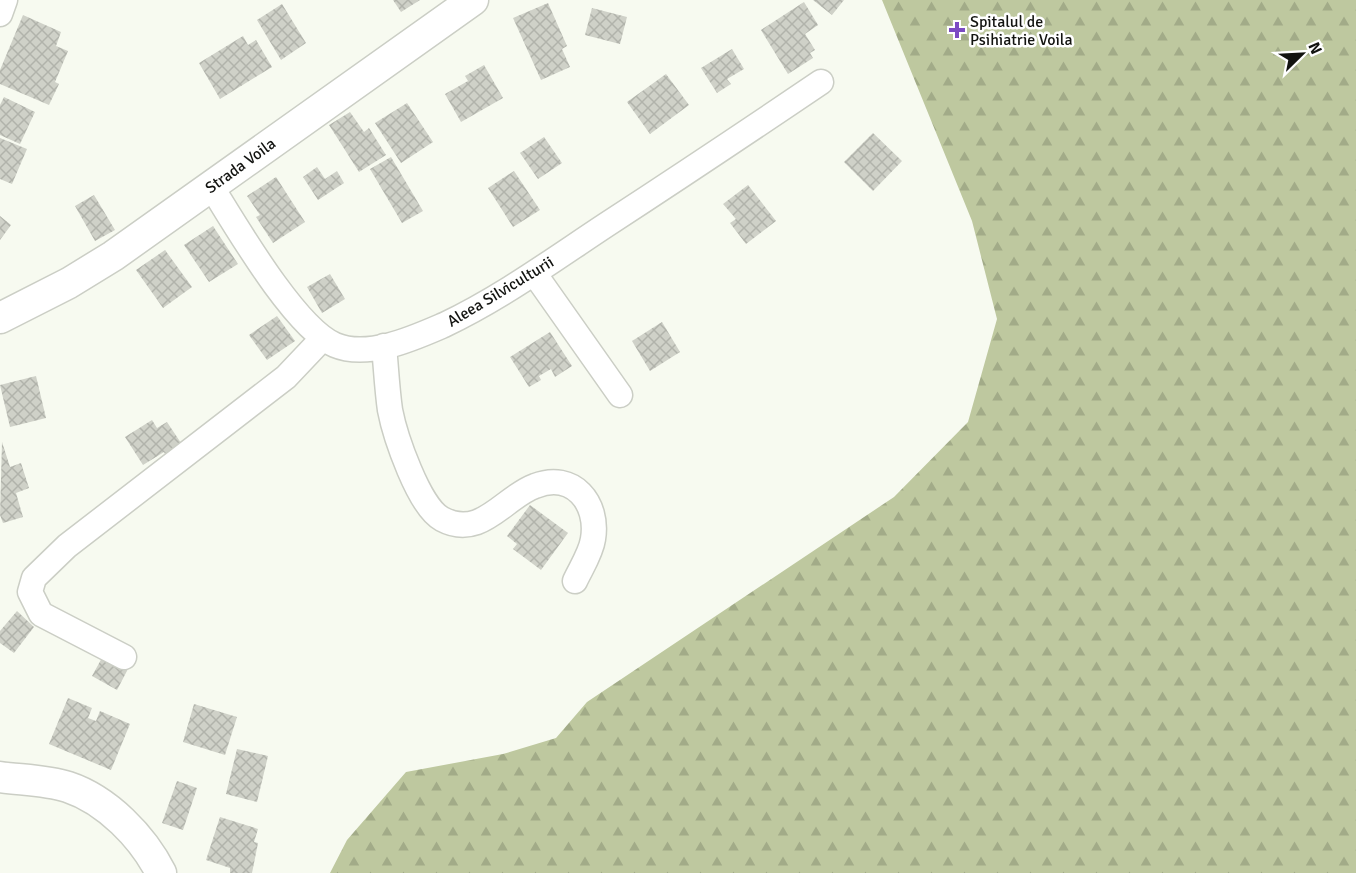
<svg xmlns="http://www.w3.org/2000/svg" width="1356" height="873" font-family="Signika,sans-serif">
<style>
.forest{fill:url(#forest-firs)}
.building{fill:url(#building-cross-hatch)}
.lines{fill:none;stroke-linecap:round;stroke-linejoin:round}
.minor-casing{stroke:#cbcec5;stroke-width:27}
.major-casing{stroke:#cbcec5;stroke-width:33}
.minor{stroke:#fff;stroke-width:24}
.major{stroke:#fff;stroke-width:30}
.poi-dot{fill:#7c4bc3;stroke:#fff;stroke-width:2}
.labels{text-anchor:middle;stroke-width:5;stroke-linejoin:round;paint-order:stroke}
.poi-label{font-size:16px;fill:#121310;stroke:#fff;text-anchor:start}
.street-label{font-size:16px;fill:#121310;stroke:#fff}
</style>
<defs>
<pattern id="forest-firs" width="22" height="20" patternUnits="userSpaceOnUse" patternTransform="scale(1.5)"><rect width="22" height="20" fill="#bec89f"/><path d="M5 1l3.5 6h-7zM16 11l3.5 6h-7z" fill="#a2ab88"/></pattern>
<pattern id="building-cross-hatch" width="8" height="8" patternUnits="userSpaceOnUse" patternTransform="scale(1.5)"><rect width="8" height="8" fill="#cfd1c8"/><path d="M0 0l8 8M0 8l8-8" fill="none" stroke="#b1b3ab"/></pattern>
</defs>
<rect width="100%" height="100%" fill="#f7faf0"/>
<path class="forest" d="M 882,0 L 1356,0 L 1356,873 L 330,873 L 347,840 L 406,772 L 503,754 L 556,738 L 587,702 L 894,497 L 968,422 L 997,319 L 972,221 Z"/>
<path class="building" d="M 393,0 L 420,0 L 401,12 Z
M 813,0 L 844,0 L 832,15 Z
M 804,2 L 818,25 L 805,34 L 815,50 L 810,53 L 813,58 L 788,74 L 761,30 Z
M 548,3 L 567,46 L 562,49 L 570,67 L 541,80 L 513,18 Z
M 282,4 L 306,43 L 281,60 L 257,20 Z
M 592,8 L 627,17 L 620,44 L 585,35 Z
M 23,15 L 61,32 L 56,46 L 68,51 L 55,82 L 59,84 L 49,105 L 0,84 L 0,70 Z
M 243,36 L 248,45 L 256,40 L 272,67 L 220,99 L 199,63 Z
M 732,49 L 744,69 L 727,79 L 731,84 L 717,93 L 701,68 Z
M 484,65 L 503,98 L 461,122 L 445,94 L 468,81 L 465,76 Z
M 666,74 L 689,105 L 650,134 L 627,102 Z
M 4,97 L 35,112 L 20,144 L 0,135 L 0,105 Z
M 407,103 L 433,142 L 401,163 L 375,123 Z
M 350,112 L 364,132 L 369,128 L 386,155 L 359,172 L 329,125 Z
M 873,133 L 902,161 L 873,191 L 844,162 Z
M 544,137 L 562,163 L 538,179 L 520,153 Z
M 0,138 L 27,149 L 12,184 L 0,179 Z
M 391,157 L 423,211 L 402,223 L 370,169 Z
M 317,167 L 325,179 L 337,171 L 344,183 L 318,200 L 303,177 Z
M 514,171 L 540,210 L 513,227 L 488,188 Z
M 276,177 L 305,222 L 273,243 L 256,217 L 260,215 L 247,196 Z
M 748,185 L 776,221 L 746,244 L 730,223 L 736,219 L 723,204 Z
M 94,195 L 115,230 L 95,241 L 75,206 Z
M 0,216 L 11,225 L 0,240 Z
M 213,226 L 238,264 L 209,282 L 184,245 Z
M 165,250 L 192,287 L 163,308 L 136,270 Z
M 330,274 L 345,299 L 322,313 L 307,287 Z
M 277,316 L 295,341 L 267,360 L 249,335 Z
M 662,322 L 680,352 L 650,371 L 632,341 Z
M 550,332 L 572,366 L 555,377 L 551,369 L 539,376 L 541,380 L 529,387 L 510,357 Z
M 36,376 L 46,418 L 10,427 L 0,385 Z
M 152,420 L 157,428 L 167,422 L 183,446 L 166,456 L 164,452 L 143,465 L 125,437 Z
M 2,442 L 10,467 L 21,463 L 29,488 L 16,493 L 23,517 L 3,523 L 0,515 Z
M 530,505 L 568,533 L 541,570 L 513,549 L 517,544 L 507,536 Z
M 17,611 L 34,627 L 14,653 L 0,643 L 0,631 Z
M 103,656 L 128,669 L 117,690 L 92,676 Z
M 68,698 L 92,708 L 88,718 L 96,721 L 100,711 L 130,724 L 111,770 L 49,744 Z
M 194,704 L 237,717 L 225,755 L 183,742 Z
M 237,749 L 268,756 L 257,802 L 226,794 Z
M 177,781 L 197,788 L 183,830 L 162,823 Z
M 220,817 L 258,829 L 254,842 L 258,843 L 252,873 L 230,873 L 230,868 L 206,860 Z"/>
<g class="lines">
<g class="minor-casing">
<path id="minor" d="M 0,14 L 5,0
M 211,186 C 236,226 295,328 335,345 C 368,359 414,338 444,325 C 501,298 553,260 606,225 C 678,178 750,130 821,82
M 534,273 L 620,395
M 384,346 C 386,367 387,389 390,410 C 395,436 419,507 442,519 C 481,540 504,497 535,486 C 573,471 599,503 593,539 C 591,553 581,568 575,581
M 124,657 L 41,614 L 30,592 L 34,578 L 67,546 L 286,377 L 322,339"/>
</g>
<g class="major-casing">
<path id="major" d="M 0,318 L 69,283 L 113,256 L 473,0
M 0,777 C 22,780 47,780 68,787 C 107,800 143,837 161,873"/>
</g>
<use href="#minor" class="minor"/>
<use href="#major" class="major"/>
</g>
<path class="poi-dot" d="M954 21h6v6h6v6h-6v6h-6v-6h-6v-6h6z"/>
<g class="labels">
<g class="poi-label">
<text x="970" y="27">Spitalul de<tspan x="970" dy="18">Psihiatrie Voila</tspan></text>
</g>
<g class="street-label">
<text transform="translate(240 165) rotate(-36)" y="6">Strada Voila</text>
<text transform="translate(500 291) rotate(-31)" y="6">Aleea Silviculturii</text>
</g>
</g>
<g transform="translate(1302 54) rotate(66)" stroke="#ffffff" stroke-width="4.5" paint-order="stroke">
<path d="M0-4.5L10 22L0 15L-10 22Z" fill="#121310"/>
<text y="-9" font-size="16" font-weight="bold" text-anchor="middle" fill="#121310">N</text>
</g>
</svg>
